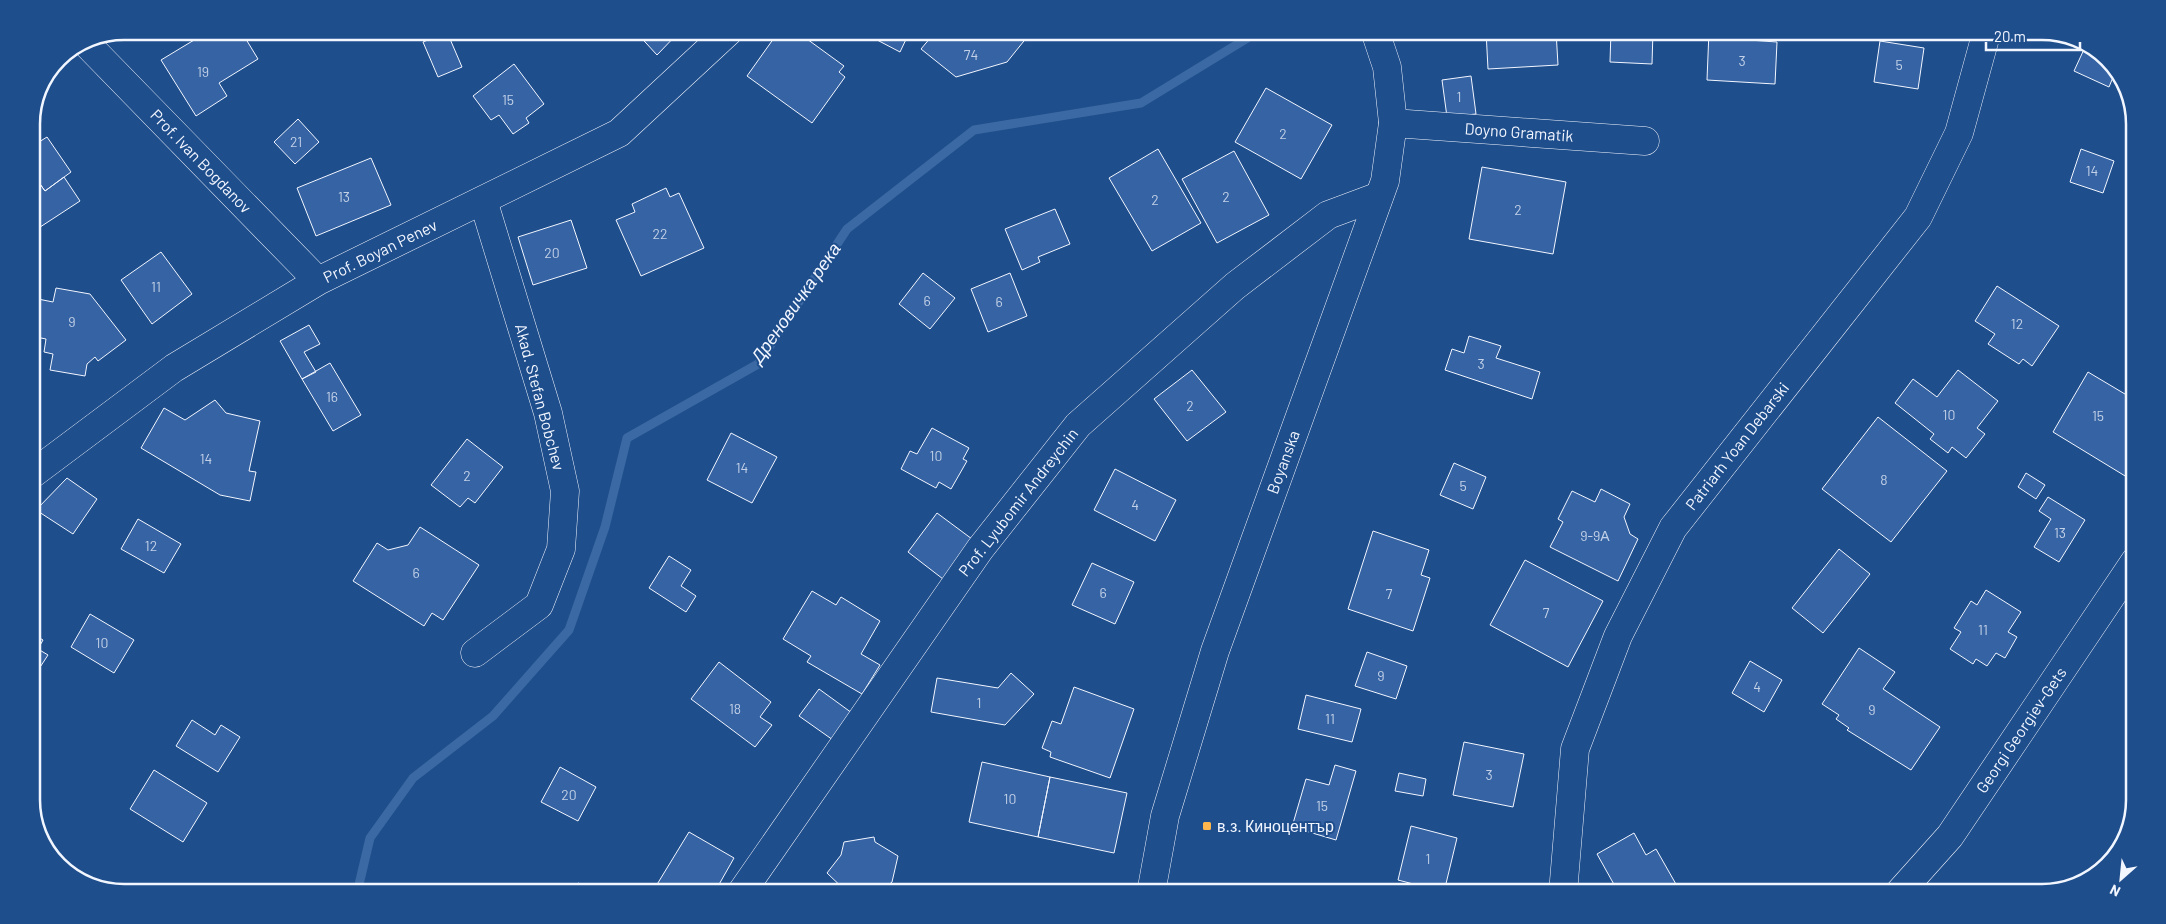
<svg xmlns="http://www.w3.org/2000/svg" width="2166" height="924" font-family="Barlow,sans-serif">
<style>
.lines{fill:none;stroke-linecap:round;stroke-linejoin:round}
.stream{stroke:#3b69a3;stroke-width:9}
.building{fill:#3563a3;stroke:#f2f6ff}
.minor-casing{stroke:#f2f6ff;stroke-width:29}
.major-casing{stroke:#f2f6ff;stroke-width:29}
.minor{stroke:#1f4e8c;stroke-width:28}
.major{stroke:#1f4e8c;stroke-width:28}
.poi-dot{fill:#ffb74d;stroke:#1f4e8c;stroke-width:2}
.labels{text-anchor:middle;stroke-width:4;stroke-linejoin:round;paint-order:stroke}
.number-label{font-size:14px;fill:#c3d1e8}
.street-label{font-size:16px;fill:#f2f6ff;stroke:#1f4e8c}
.poi-label{font-size:16px;fill:#f2f6ff;stroke:#1f4e8c;text-anchor:start}
.water-label{font-size:18px;font-style:italic;fill:#f2f6ff;stroke:#1f4e8c}
.rim{fill:none;stroke:#f2f6ff;stroke-width:2.5}
</style>
<rect width="100%" height="100%" fill="#1f4e8c"/>
<g class="lines">
<path class="stream" d="M 357,893 L 370,838 L 413,778 L 493,716 L 569,630 L 605,527 L 627,438 L 758,364 L 847,229 L 974,130 L 1141,103 L 1259,31"/>
</g>
<path class="building" d="M 209,31 L 241,31 L 258,59 L 219,83 L 227,96 L 196,116 L 161,60 Z
M 635,31 L 680,31 L 657,55 Z
M 779,31 L 796,31 L 844,66 L 839,72 L 845,77 L 812,123 L 747,76 Z
M 860,31 L 910,31 L 900,52 Z
M 936,31 L 1032,31 L 1007,62 L 956,77 L 921,49 Z
M 1486,31 L 1556,31 L 1558,65 L 1488,69 Z
M 1611,31 L 1653,31 L 1652,64 L 1610,62 Z
M 1709,31 L 1750,31 L 1749,40 L 1777,42 L 1775,84 L 1707,80 Z
M 1860,31 L 1904,31 L 1903,38 Z
M 447,32 L 462,67 L 438,77 L 423,42 Z
M 1880,41 L 1924,48 L 1918,89 L 1874,82 Z
M 2086,45 L 2116,70 L 2109,87 L 2074,71 Z
M 514,64 L 544,104 L 526,118 L 529,123 L 513,134 L 499,115 L 491,120 L 473,96 Z
M 1471,76 L 1476,114 L 1447,117 L 1442,80 Z
M 1266,88 L 1332,125 L 1301,179 L 1235,142 Z
M 298,119 L 319,142 L 295,164 L 274,142 Z
M 47,137 L 71,172 L 45,191 L 40,184 L 31,189 L 31,147 Z
M 1158,149 L 1201,223 L 1152,251 L 1109,178 Z
M 2081,149 L 2114,161 L 2103,193 L 2070,182 Z
M 1234,151 L 1269,215 L 1217,243 L 1182,179 Z
M 371,158 L 391,205 L 316,236 L 297,188 Z
M 1482,167 L 1566,182 L 1553,254 L 1469,239 Z
M 64,177 L 80,201 L 31,233 L 31,189 L 40,184 L 45,191 Z
M 666,188 L 670,197 L 679,193 L 704,248 L 641,276 L 616,220 L 635,212 L 632,204 Z
M 1055,209 L 1070,244 L 1038,257 L 1040,262 L 1022,270 L 1005,229 Z
M 571,220 L 587,268 L 533,285 L 518,237 Z
M 161,252 L 192,294 L 152,324 L 121,280 Z
M 923,273 L 955,298 L 930,329 L 899,304 Z
M 1010,273 L 1027,316 L 988,332 L 971,289 Z
M 1997,286 L 2059,326 L 2032,366 L 2023,359 L 2019,364 L 1988,344 L 1995,334 L 1975,321 Z
M 56,288 L 90,294 L 126,340 L 98,361 L 95,357 L 87,364 L 85,376 L 50,370 L 53,354 L 44,352 L 46,339 L 31,336 L 33,298 L 53,302 Z
M 309,325 L 320,344 L 304,352 L 316,372 L 302,379 L 280,341 Z
M 1469,336 L 1501,346 L 1496,358 L 1540,372 L 1532,399 L 1445,370 L 1452,349 L 1464,353 Z
M 330,363 L 361,415 L 333,431 L 302,379 Z
M 1192,370 L 1226,412 L 1187,441 L 1154,399 Z
M 1958,370 L 1998,401 L 1977,428 L 1985,434 L 1966,458 L 1952,447 L 1948,453 L 1930,439 L 1934,434 L 1895,403 L 1913,379 L 1937,397 Z
M 2088,372 L 2135,400 L 2135,482 L 2053,432 Z
M 215,400 L 226,413 L 260,421 L 249,471 L 256,472 L 250,501 L 220,495 L 141,448 L 164,408 L 185,420 Z
M 1878,417 L 1947,471 L 1891,542 L 1822,489 Z
M 932,428 L 969,448 L 963,459 L 967,461 L 951,489 L 939,482 L 936,488 L 901,469 L 910,451 L 917,454 Z
M 731,433 L 777,457 L 752,503 L 707,480 Z
M 467,439 L 503,467 L 475,503 L 468,498 L 460,507 L 431,485 Z
M 1454,463 L 1486,477 L 1473,509 L 1440,495 Z
M 1115,469 L 1176,500 L 1155,541 L 1094,510 Z
M 2026,473 L 2045,485 L 2036,499 L 2018,487 Z
M 67,478 L 97,499 L 73,534 L 36,510 Z
M 1601,489 L 1630,504 L 1624,517 L 1630,534 L 1638,539 L 1618,581 L 1550,547 L 1563,522 L 1558,519 L 1572,491 L 1595,502 Z
M 2048,497 L 2085,520 L 2059,562 L 2034,547 L 2051,519 L 2039,511 Z
M 937,513 L 972,539 L 943,579 L 908,552 Z
M 138,519 L 181,544 L 164,573 L 121,549 Z
M 420,527 L 479,565 L 443,620 L 432,613 L 424,626 L 353,581 L 377,543 L 388,550 L 408,545 Z
M 1373,531 L 1429,550 L 1421,575 L 1430,578 L 1413,631 L 1348,609 Z
M 1839,549 L 1870,574 L 1823,633 L 1792,608 Z
M 669,556 L 691,570 L 681,586 L 696,596 L 686,612 L 649,588 Z
M 1525,560 L 1603,601 L 1568,667 L 1490,625 Z
M 1092,563 L 1134,582 L 1115,624 L 1072,605 Z
M 1986,590 L 2021,612 L 2008,632 L 2017,637 L 2005,658 L 1996,653 L 1987,666 L 1976,659 L 1973,664 L 1950,649 L 1961,632 L 1954,628 L 1971,601 L 1977,605 Z
M 812,591 L 836,605 L 841,597 L 880,621 L 861,654 L 880,665 L 862,694 L 807,662 L 811,656 L 783,639 Z
M 90,614 L 134,640 L 114,673 L 71,647 Z
M 31,633 L 43,640 L 38,649 L 48,655 L 31,681 Z
M 1859,648 L 1895,672 L 1883,689 L 1940,727 L 1911,770 L 1847,730 L 1849,728 L 1836,719 L 1839,715 L 1822,704 Z
M 1367,652 L 1407,666 L 1396,699 L 1355,686 Z
M 1750,661 L 1782,680 L 1764,712 L 1732,693 Z
M 719,662 L 771,702 L 760,717 L 772,725 L 755,747 L 691,699 Z
M 1011,673 L 1034,694 L 1005,725 L 931,712 L 937,678 L 998,688 Z
M 1074,687 L 1134,709 L 1110,778 L 1050,757 L 1051,752 L 1042,748 L 1052,721 L 1061,724 Z
M 819,689 L 852,713 L 833,740 L 799,716 Z
M 1306,695 L 1361,709 L 1352,742 L 1298,729 Z
M 192,720 L 215,735 L 221,725 L 240,737 L 218,772 L 176,746 Z
M 1464,742 L 1524,754 L 1513,807 L 1453,795 Z
M 982,762 L 1050,777 L 1038,837 L 969,822 Z
M 1335,765 L 1356,771 L 1336,840 L 1292,827 L 1306,779 L 1329,785 Z
M 560,767 L 596,787 L 578,821 L 541,802 Z
M 154,770 L 207,803 L 183,842 L 130,809 Z
M 1399,773 L 1426,779 L 1423,796 L 1395,791 Z
M 1050,777 L 1127,793 L 1114,853 L 1038,837 Z
M 1411,826 L 1457,838 L 1444,892 L 1398,880 Z
M 689,832 L 734,858 L 717,888 L 723,893 L 653,891 Z
M 1634,833 L 1646,855 L 1656,849 L 1681,893 L 1610,893 L 1616,888 L 1597,854 Z
M 874,837 L 875,842 L 898,856 L 892,882 L 879,893 L 848,893 L 827,873 L 841,855 L 844,842 Z
M 578,883 L 598,893 L 573,893 Z
M 536,885 L 552,893 L 533,893 Z"/>
<g class="lines">
<g class="minor-casing">
<path id="minor" d="M 84,41 L 318,281
M 1393,123 L 1645,141
M 31,475 L 174,368 L 318,281 L 619,133 L 729,31
M 475,653 L 539,605 L 561,549 L 565,491 L 548,413 L 483,200
M 741,893 L 980,549 L 1078,425 L 1235,286 L 1328,215 L 1379,196
M 1563,893 L 1575,749 L 1618,636 L 1673,528 L 1918,217 L 1959,133 L 1987,31
M 1899,893 L 1950,836 L 2135,561"/>
</g>
<g class="major-casing">
<path id="major" d="M 1151,893 L 1165,816 L 1215,651 L 1385,181 L 1393,123 L 1387,67 L 1375,31"/>
</g>
<use href="#minor" class="minor"/>
<use href="#major" class="major"/>
</g>
<rect class="poi-dot" x="1202" y="821" width="10" height="10" rx="2.5"/>
<g class="labels">
<g class="number-label">
<text x="971" y="60">74</text>
<text x="1742" y="66">3</text>
<text x="1899" y="70">5</text>
<text x="203" y="77">19</text>
<text x="1459" y="102">1</text>
<text x="508" y="105">15</text>
<text x="1283" y="139">2</text>
<text x="296" y="147">21</text>
<text x="2092" y="176">14</text>
<text x="344" y="202">13</text>
<text x="1226" y="202">2</text>
<text x="1155" y="205">2</text>
<text x="1518" y="215">2</text>
<text x="660" y="239">22</text>
<text x="552" y="258">20</text>
<text x="156" y="292">11</text>
<text x="927" y="306">6</text>
<text x="999" y="307">6</text>
<text x="72" y="327">9</text>
<text x="2017" y="329">12</text>
<text x="1481" y="369">3</text>
<text x="332" y="402">16</text>
<text x="1190" y="411">2</text>
<text x="1949" y="420">10</text>
<text x="2098" y="421">15</text>
<text x="936" y="461">10</text>
<text x="206" y="464">14</text>
<text x="742" y="473">14</text>
<text x="467" y="481">2</text>
<text x="1884" y="485">8</text>
<text x="1463" y="491">5</text>
<text x="1135" y="510">4</text>
<text x="2060" y="538">13</text>
<text x="1595" y="541">9-9А</text>
<text x="151" y="551">12</text>
<text x="416" y="578">6</text>
<text x="1103" y="598">6</text>
<text x="1389" y="599">7</text>
<text x="1546" y="618">7</text>
<text x="1983" y="635">11</text>
<text x="102" y="648">10</text>
<text x="1381" y="681">9</text>
<text x="1757" y="692">4</text>
<text x="979" y="708">1</text>
<text x="735" y="714">18</text>
<text x="1872" y="715">9</text>
<text x="1330" y="724">11</text>
<text x="1489" y="780">3</text>
<text x="569" y="800">20</text>
<text x="1010" y="804">10</text>
<text x="1322" y="811">15</text>
<text x="1428" y="864">1</text>
</g>
<g class="street-label">
<text transform="translate(1519 132) rotate(4)" y="6">Doyno Gramatik</text>
<text transform="translate(201 161) rotate(46)" y="6">Prof. Ivan Bogdanov</text>
<text transform="translate(380 251) rotate(-26)" y="6">Prof. Boyan Penev</text>
<text transform="translate(540 397) rotate(75)" y="6">Akad. Stefan Bobchev</text>
<text transform="translate(1737 446) rotate(-52)" y="6">Patriarh Yoan Debarski</text>
<text transform="translate(1283 462) rotate(-70)" y="6">Boyanska</text>
<text transform="translate(1018 502) rotate(-52)" y="6">Prof. Lyubomir Andreychin</text>
<text transform="translate(2021 730) rotate(-56)" y="6">Georgi Georgiev-Gets</text>
</g>
<g class="poi-label">
<text x="1217" y="832">в.з. Киноцентър</text>
</g>
<g class="water-label">
<text transform="translate(796 303) rotate(-55)" y="6">Дреновичка река</text>
</g>
</g>
<path d="M0 0H2166V924H0ZM124 40H2042A84 84 0 0 1 2126 124V800A84 84 0 0 1 2042 884H124A84 84 0 0 1 40 800V124A84 84 0 0 1 124 40Z" fill="#1f4e8c" fill-rule="evenodd"/>
<path class="rim" d="M124 40H2042A84 84 0 0 1 2126 124V800A84 84 0 0 1 2042 884H124A84 84 0 0 1 40 800V124A84 84 0 0 1 124 40Z"/>
<g transform="translate(2121 879) rotate(207)" stroke="#1f4e8c" stroke-width="4" paint-order="stroke">
<path d="M0-4L9 19L0 12L-9 19Z" fill="#f2f6ff"/>
<text y="-8" font-size="14" font-weight="bold" text-anchor="middle" fill="#f2f6ff">N</text>
</g>
<path d="M1986 42v8h94v-8" fill="none" stroke="#f2f6ff" stroke-width="2.5"/>
<text x="1994" y="42" font-size="15" fill="#f2f6ff" stroke="#1f4e8c" stroke-width="4" paint-order="stroke">20 m</text>
</svg>
